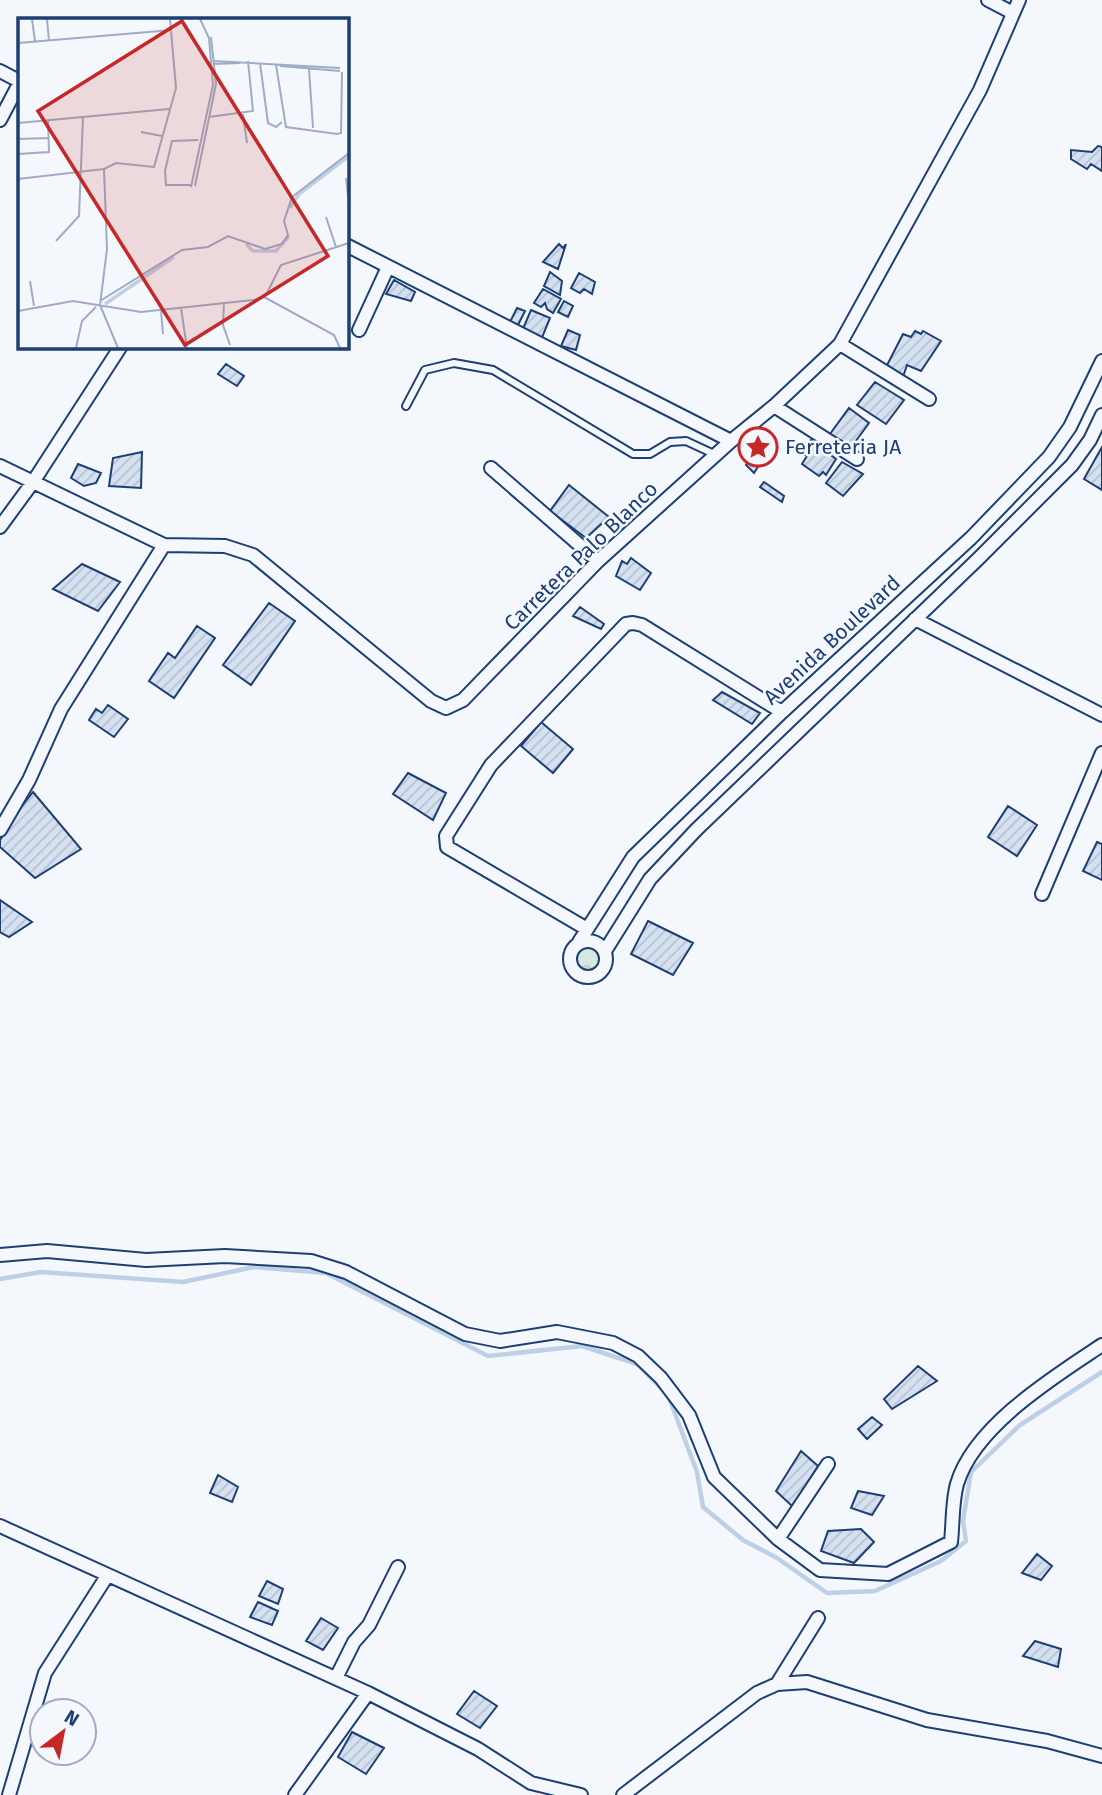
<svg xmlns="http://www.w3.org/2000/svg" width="1102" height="1795" font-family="'Fira Sans',sans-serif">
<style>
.park{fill:url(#park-crowns);stroke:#687fa3;stroke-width:2}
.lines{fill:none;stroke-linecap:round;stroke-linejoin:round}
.stream{stroke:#bed0e5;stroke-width:4.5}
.building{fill:url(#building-hatch);stroke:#1d3f73;stroke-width:2}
.lane-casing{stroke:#1d3f73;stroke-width:10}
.street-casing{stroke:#1d3f73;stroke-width:16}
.lane{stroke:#f4f7fb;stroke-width:6}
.street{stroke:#f4f7fb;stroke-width:12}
.labels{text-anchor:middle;stroke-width:5;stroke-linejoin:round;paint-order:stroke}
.poi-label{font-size:21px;fill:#1d3f73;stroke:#f4f7fb;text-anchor:start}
.street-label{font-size:21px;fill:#1d3f73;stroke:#f4f7fb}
.inset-river{fill:none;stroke:#bed0e5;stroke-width:3.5}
.inset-road{fill:none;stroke:#9eadc5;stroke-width:2}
.view{fill:#c62828;fill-opacity:0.15;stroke:#c62828;stroke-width:3.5}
.inset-edge{fill:none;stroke:#1d3f73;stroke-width:3.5}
</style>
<defs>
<pattern id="park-crowns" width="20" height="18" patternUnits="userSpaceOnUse" patternTransform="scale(1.75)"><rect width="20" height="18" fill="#d7e8df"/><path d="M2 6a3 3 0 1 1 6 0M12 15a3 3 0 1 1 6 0" fill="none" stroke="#b8c8c3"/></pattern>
<pattern id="building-hatch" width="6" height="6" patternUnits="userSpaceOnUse" patternTransform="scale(1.75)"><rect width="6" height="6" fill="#d5e0f0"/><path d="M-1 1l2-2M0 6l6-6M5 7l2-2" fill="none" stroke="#b6c1d1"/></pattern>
</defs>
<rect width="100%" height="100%" fill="#f4f7fb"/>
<path class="park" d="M573 959a15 15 0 1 1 30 0a15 15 0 1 1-30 0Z"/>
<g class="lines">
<path class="stream" d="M 0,1279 L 41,1272 L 183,1282 L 254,1267 L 326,1273 L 488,1356 L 582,1346 L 637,1364 L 662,1389
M 668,1395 L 697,1472 L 703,1507 L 743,1540 L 777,1558 L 827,1593 L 875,1591 L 941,1561 L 966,1541 L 963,1521 L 971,1472 L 1020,1425 L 1102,1372"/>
</g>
<path class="building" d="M 1098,146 L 1102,147 L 1102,171 L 1091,164 L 1087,169 L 1071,159 L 1071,150 L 1092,152 Z
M 559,244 L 563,248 L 566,244 L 558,269 L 543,262 Z
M 550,272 L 562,281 L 560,295 L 544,286 Z
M 579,273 L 595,282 L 592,294 L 584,289 L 580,293 L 571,288 Z
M 394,280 L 415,292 L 411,301 L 386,294 Z
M 543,289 L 561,299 L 553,313 L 547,309 L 545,303 L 541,307 L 534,303 Z
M 564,301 L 573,306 L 568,317 L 558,312 Z
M 517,308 L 525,311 L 516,329 L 508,326 Z
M 531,310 L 550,318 L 541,340 L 522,331 Z
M 568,330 L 580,335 L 576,350 L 561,346 Z
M 915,331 L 921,334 L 923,331 L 941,341 L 921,371 L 907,365 L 903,377 L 885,369 L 903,334 L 911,337 Z
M 226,364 L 244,376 L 237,386 L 218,374 Z
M 875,382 L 904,400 L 886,424 L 857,405 Z
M 849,408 L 869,423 L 850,449 L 830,434 Z
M 811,440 L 836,459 L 826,475 L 823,472 L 819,476 L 802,464 L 807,456 L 803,454 Z
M 1102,447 L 1102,490 L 1084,479 Z
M 142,452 L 141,488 L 109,486 L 113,458 Z
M 754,454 L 763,459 L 754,473 L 746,465 Z
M 842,462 L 863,474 L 843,496 L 826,483 Z
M 78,464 L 101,473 L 96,483 L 84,486 L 71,478 Z
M 764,482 L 784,496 L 782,502 L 760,487 Z
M 569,485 L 609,517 L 586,538 L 550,511 Z
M 631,558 L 651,573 L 640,590 L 616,576 L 622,561 L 627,564 Z
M 82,564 L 120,582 L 98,611 L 53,589 Z
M 269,603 L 295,621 L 251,685 L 223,665 Z
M 580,607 L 604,624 L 601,629 L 573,616 Z
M 197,626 L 215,638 L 174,698 L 149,681 L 168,653 L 175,658 Z
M 722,692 L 760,713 L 752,724 L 713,700 Z
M 108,705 L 128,719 L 114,737 L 89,720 L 96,709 L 102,713 Z
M 541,722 L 573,749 L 553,773 L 521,746 Z
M 408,773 L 446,793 L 433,820 L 393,794 Z
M 33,792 L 81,849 L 35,878 L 0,847 L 0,840 L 10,821 Z
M 1008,806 L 1037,825 L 1017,856 L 988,837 Z
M 1097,842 L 1102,844 L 1102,880 L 1083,871 Z
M 0,900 L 32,922 L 9,937 L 0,932 Z
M 648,921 L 693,943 L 673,975 L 631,954 Z
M 918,1366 L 937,1381 L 892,1409 L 884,1399 Z
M 872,1417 L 882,1425 L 867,1439 L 858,1429 Z
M 801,1451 L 818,1466 L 793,1507 L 776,1491 Z
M 218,1475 L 238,1487 L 232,1502 L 210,1493 Z
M 858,1491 L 884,1496 L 872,1515 L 851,1508 Z
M 861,1529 L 874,1542 L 854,1563 L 821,1551 L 828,1531 Z
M 1037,1554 L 1052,1566 L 1041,1580 L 1022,1573 Z
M 267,1581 L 283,1589 L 278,1604 L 259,1596 Z
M 258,1602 L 278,1611 L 272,1625 L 250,1617 Z
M 321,1618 L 338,1628 L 323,1650 L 306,1641 Z
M 1035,1641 L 1061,1649 L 1058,1667 L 1023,1656 Z
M 474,1691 L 497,1706 L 480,1728 L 457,1714 Z
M 352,1732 L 384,1748 L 366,1774 L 338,1757 Z"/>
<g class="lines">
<g class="lane-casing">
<path id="lane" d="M 406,406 L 425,370 L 454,363 L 493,370 L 633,454 L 650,454 L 670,442 L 686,441 L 714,454"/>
</g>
<g class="street-casing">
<path id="street" d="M 988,0 L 1013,13
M 0,71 L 19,81
M 0,120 L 19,84
M 346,245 L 731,441
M 359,330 L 388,267
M 840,344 L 929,399
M 774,406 L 857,459
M 0,466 L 164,545 L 225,546 L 253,555 L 431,701 L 446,708 L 463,700 L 598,561 L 731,441 L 774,406 L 840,344 L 980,90 L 1019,0
M 491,468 L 598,561
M 0,527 L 33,482 L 121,346
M 915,619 L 1102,715
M 0,830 L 29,780 L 61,709 L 164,545
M 1042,894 L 1102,753
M 587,929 L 447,847 L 446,836 L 491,765 L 626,624 L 633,623 L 642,625 L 782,712
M570 959a18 18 0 1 1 36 0a18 18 0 1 1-36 0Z
M 579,942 L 633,857 L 782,712 L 971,538 L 1049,457 L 1070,427 L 1102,361
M 605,951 L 650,879 L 696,830 L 978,559 L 1072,465 L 1090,440 L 1102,415
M 0,1255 L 47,1251 L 146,1260 L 225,1256 L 311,1261 L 346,1272 L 465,1334 L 500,1341 L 557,1332 L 613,1343 L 638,1356 L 661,1378 L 689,1415 L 714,1477 L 778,1539 L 820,1570 L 888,1574 L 951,1542 C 953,1524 952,1502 957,1484 C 974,1426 1054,1377 1102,1345
M 0,1526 L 368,1693 L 478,1749 L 531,1783 L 581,1795
M 778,1539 L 828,1464
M 336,1678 L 354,1642 L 369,1625 L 398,1567
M 777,1684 L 818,1618
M 9,1795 L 45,1673 L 107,1576
M 295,1795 L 368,1693
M 623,1795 L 757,1693 L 777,1684 L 807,1682 L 927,1720 L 1047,1741 L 1102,1756"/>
</g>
<use href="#lane" class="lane"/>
<use href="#street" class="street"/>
</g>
<defs>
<g id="sight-ring" transform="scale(2.0125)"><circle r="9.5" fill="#f4f7fb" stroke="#c62828" stroke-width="1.5"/><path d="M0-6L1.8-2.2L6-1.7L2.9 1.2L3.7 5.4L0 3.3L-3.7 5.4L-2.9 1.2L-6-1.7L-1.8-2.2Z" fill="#c62828"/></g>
</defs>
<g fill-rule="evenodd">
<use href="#sight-ring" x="758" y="447"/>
</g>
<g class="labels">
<g class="poi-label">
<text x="785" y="454">Ferreteria JA</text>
</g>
<g class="street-label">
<text transform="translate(581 556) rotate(-44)" y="7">Carretera Palo Blanco</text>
<text transform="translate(832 640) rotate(-43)" y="7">Avenida Boulevard</text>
</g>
</g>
<g transform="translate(18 18)">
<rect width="331" height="331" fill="#f4f7fb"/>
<path class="inset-river" d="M 272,190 L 281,176 L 331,138M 228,226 L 235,233 L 258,233 L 271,218M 87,286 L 156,239"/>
<path class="inset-road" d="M 14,1 L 17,23M 29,1 L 31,23M 0,25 L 154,12M 195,43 L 322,50M 242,45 L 250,105 L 258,109 L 264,104M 195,46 L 222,45M 258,47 L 268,109 L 319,116 L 323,115 L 324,54M 262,48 L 322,53M 291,51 L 295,110M 225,96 L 229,125M 191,99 L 235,93 L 230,43M 0,105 L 151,91M 123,114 L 144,118M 0,121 L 31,120M 0,136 L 31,134 L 30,102M 86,151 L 89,231 L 82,287 L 100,330M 328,160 L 331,186M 0,161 L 86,151 L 98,145 L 136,149 L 158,70 L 152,1M 173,167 L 148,167 L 147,153 L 154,123 L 180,122M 177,168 L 198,66 L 193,19M 173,169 L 195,67 L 191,20 L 182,1M 308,199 L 318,229M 38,223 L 61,198 L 65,99M 12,263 L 16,288M 246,279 L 316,317 L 322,330M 82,283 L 164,232 L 190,229 L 210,218 L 247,231 L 264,226 L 270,217 L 266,203 L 274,179 L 331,135M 206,284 L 205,307 L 212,327M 163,290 L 169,330M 143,292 L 145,316M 0,293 L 55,283 L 123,294 L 235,282 L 247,279 L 263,247 L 331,225M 58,330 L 64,303 L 78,289"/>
<path class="view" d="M 164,3 L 310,238 L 167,327 L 20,93 Z"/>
<rect width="331" height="331" class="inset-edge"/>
</g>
<g transform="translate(63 1732) rotate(32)"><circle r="33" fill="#f4f7fb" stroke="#9eadc5" stroke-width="2"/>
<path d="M0-5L12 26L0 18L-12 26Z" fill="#c62828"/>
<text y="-10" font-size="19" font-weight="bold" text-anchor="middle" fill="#1d3f73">N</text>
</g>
</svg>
